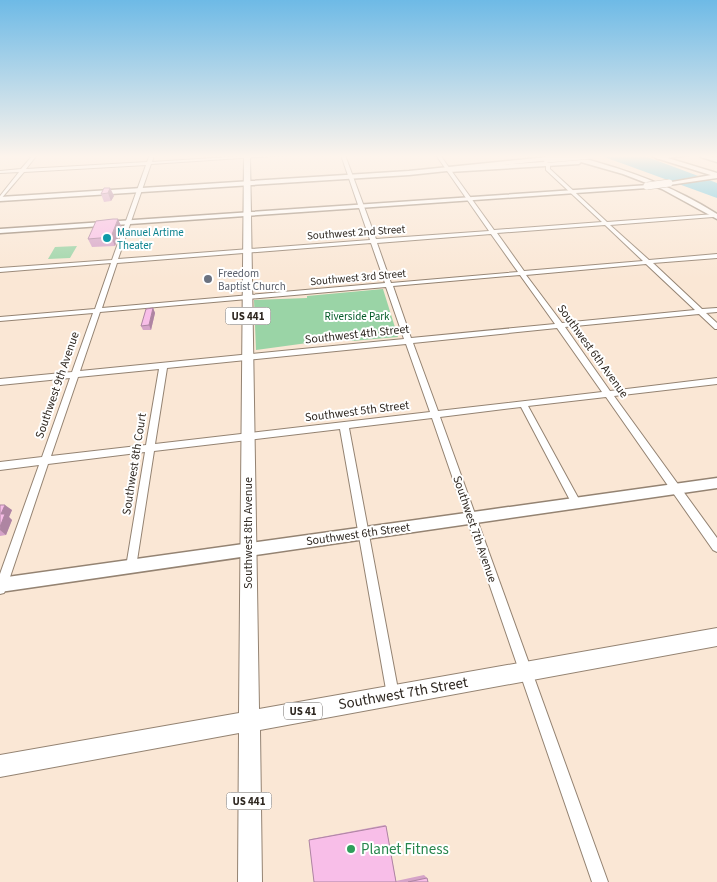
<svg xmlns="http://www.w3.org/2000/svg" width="717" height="882" font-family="'Source Sans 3',sans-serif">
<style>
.green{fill:#9ad4a6}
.water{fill:#57c2e2}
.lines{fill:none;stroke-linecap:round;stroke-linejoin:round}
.minor-casing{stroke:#948372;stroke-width:2}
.tertiary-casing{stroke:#948372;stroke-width:3}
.secondary-casing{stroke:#948372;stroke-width:3}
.primary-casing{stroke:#948372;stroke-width:2}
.motorway-casing{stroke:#948372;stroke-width:3}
.minor{fill:#fff;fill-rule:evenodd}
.tertiary{fill:#fff;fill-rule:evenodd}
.secondary{fill:#fff;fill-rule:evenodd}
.primary{fill:#fff;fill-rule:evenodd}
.motorway{fill:#fff;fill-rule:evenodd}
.secondary-bridge-casing{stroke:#948372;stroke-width:8;stroke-linecap:butt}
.secondary-bridge{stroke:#fff;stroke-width:7}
.wall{fill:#d5a3c8}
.shaded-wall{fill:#ae85a2}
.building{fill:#f8bee8;stroke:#ae85a2}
.culture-dot{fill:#0f9aa8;stroke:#fff;stroke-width:2}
.worship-dot{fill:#6b7280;stroke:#fff;stroke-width:2}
.leisure-dot{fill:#2e9e5b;stroke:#fff;stroke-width:2}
.labels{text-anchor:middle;stroke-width:4;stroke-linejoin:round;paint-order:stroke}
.far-culture-label{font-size:11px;fill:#0d838f;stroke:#fff;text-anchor:start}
.far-street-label{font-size:11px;fill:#2f2821;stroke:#fff}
.far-worship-label{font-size:11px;fill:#5b616d;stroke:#fff;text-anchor:start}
.shield{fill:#fff;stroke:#6d6864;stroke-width:1}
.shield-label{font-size:11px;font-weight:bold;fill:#2f2821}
.far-park-label{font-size:11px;fill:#045a28;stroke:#fff}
.street-label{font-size:12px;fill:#2f2821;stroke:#fff}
.near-street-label{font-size:15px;fill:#2f2821;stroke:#fff}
.near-leisure-label{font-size:15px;fill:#27864d;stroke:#fff;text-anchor:start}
</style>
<rect width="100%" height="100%" fill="#fae7d5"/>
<path class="green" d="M 77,246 L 70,258 L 48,259 L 55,247 Z
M 383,289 L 398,337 L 352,341 L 344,338 L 256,350 L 254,300 L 307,298 L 307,296 Z"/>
<path class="water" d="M 599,155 L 642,155 L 717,183 L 717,198 Z"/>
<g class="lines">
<g class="minor-casing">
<path id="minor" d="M 33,155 L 37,155 L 26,169 L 147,162 L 150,155 L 154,155 L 152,162 L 261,155 L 288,155 L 151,164 L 118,259 L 370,240 L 341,155 L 345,155 L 376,239 L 489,231 L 436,155 L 440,155 L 494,230 L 602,222 L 546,170 L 546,165 L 548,164 L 550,165 L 550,169 L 607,222 L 715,214 L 716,215 L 713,217 L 610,225 L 649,260 L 717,254 L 717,258 L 653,263 L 702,309 L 717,308 L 717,312 L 706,313 L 717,323 L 717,329 L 715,329 L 699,314 L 565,327 L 610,391 L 717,378 L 717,384 L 614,396 L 717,538 L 717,552 L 713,550 L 606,397 L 528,406 L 581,503 L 579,506 L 576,507 L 573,506 L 521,407 L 440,417 L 608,882 L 592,882 L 432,418 L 349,428 L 399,695 L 398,700 L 393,701 L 388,700 L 387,695 L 340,429 L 154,451 L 136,567 L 135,571 L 131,572 L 127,571 L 126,567 L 145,452 L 48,464 L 6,589 L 4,593 L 0,594 L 0,574 L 39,465 L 0,470 L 0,462 L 42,457 L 70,378 L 0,385 L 0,379 L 72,372 L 93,313 L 0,321 L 0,317 L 95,309 L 111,263 L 0,272 L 0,268 L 112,260 L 146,165 L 24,172 L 0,200 L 0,196 L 19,172 L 0,173 L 0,171 L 21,169 ZM 605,225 L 643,261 L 524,271 L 497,233 ZM 491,234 L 518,272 L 391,283 L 377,243 ZM 371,243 L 385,283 L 102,308 L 117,263 ZM 646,264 L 695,310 L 562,323 L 526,275 ZM 520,275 L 555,324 L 411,338 L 393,286 ZM 386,287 L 404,339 L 80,371 L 100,312 ZM 557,328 L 602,392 L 438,411 L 413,343 ZM 406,344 L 430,412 L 155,444 L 167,368 ZM 159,369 L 146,445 L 51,456 L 78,377 Z"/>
</g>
<g class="tertiary-casing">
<path id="tertiary" d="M 570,155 C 622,168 672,185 717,214 L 717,219 L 662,189 L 623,174 L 581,162 L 579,164 L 449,172 L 446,170 L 449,168 L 577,160 L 563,156 Z
M 658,155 L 717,173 L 717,177 L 656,158 Z
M 717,478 L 717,488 L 0,592 L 0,578 Z"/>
</g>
<g class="secondary-casing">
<path id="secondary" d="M 650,155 L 690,155 L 658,159 Z
M 547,157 L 549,160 L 409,175 L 0,201 L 0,197 L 409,171 Z
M 717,174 L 717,178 L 669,185 L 666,183 Z
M 649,185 L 650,186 L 647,188 L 0,233 L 0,229 Z"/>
</g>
<g class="primary-casing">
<path id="primary" d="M 244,155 L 250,155 L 259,709 L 717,628 L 717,646 L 260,730 L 262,882 L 238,882 L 239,733 L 0,777 L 0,755 L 239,713 Z"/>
</g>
<g class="motorway-casing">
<path id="motorway" d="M 700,155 L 717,157 L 717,162 L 701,157 Z"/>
</g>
<use href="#minor" class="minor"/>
<use href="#tertiary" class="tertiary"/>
<use href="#secondary" class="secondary"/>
<use href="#primary" class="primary"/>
<use href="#motorway" class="motorway"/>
<g class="secondary-bridge-casing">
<path id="secondary-bridge" d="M 547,159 L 592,155
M 647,186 L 669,183"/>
</g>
<use href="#secondary-bridge" class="secondary-bridge"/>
</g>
<path class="wall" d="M 110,188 L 114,196 L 111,201 L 104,202 L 101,194 Z
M 122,228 L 115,246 L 92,247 L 88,239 Z
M 153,308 L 155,313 L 151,330 L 143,330 L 141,326 Z
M 0,505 L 12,510 L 9,517 L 12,520 L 6,535 L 0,536 Z
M 385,825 L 386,826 L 396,881 L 424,875 L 427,878 L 428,882 L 314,882 L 309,840 L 311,839 Z"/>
<path class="shaded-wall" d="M 110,188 L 114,196 L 111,201 L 108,193 Z
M 118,219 L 122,228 L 115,246 L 111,237 Z
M 153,308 L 155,313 L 151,330 L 149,325 Z
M 5,505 L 12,510 L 9,517 L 12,520 L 6,535 L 0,530 L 1,514 Z"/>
<path class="building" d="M 104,188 L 110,188 L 108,193 L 101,194 Z
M 113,219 L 118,219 L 111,237 L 88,239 L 96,221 Z
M 153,308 L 149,325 L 141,326 L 146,309 Z
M 0,505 L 5,505 L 1,514 L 5,514 L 0,527 Z
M 386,826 L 396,882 L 314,882 L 309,840 Z
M 427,878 L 428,882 L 408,882 Z"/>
<linearGradient id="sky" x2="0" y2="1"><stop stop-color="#6ebae6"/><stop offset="0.56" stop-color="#fdf4ec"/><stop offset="1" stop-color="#fdf4ec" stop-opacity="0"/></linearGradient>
<rect width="717" height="279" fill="url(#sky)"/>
<circle class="culture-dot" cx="107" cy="238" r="5"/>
<circle class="worship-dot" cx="208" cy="279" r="5"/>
<circle class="leisure-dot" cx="351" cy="849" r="5"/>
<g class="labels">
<g class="far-culture-label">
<text x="117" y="236">Manuel Artime<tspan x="117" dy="13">Theater</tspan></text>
</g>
<g class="far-street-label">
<text transform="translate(356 232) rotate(-4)" y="4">Southwest 2nd Street</text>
<text transform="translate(358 277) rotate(-5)" y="4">Southwest 3rd Street</text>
</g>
<g class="far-worship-label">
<text x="218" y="277">Freedom<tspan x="218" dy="13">Baptist Church</tspan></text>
</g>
<g class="shield">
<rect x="225.5" y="307.5" width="45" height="17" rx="4"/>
<rect x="284" y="702.5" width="38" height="17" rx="4"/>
<rect x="226.5" y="792.5" width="45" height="17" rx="4"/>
</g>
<g class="shield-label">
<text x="248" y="320">US 441</text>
<text x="303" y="715">US 41</text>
<text x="249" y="805">US 441</text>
</g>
<g class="far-park-label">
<text x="357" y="320">Riverside Park</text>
</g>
<g class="street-label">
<text transform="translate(357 334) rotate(-6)" y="4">Southwest 4th Street</text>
<text transform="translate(593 351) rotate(54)" y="4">Southwest 6th Avenue</text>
<text transform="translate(57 385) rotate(-71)" y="4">Southwest 9th Avenue</text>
<text transform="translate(357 411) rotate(-7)" y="4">Southwest 5th Street</text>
<text transform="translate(134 464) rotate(-81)" y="4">Southwest 8th Court</text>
<text transform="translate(475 529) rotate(71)" y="4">Southwest 7th Avenue</text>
<text transform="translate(248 533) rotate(-90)" y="4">Southwest 8th Avenue</text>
<text transform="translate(358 534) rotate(-8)" y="4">Southwest 6th Street</text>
</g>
<g class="near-street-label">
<text transform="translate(403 693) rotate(-10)" y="5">Southwest 7th Street</text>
</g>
<g class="near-leisure-label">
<text x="361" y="854">Planet Fitness</text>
</g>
</g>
</svg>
